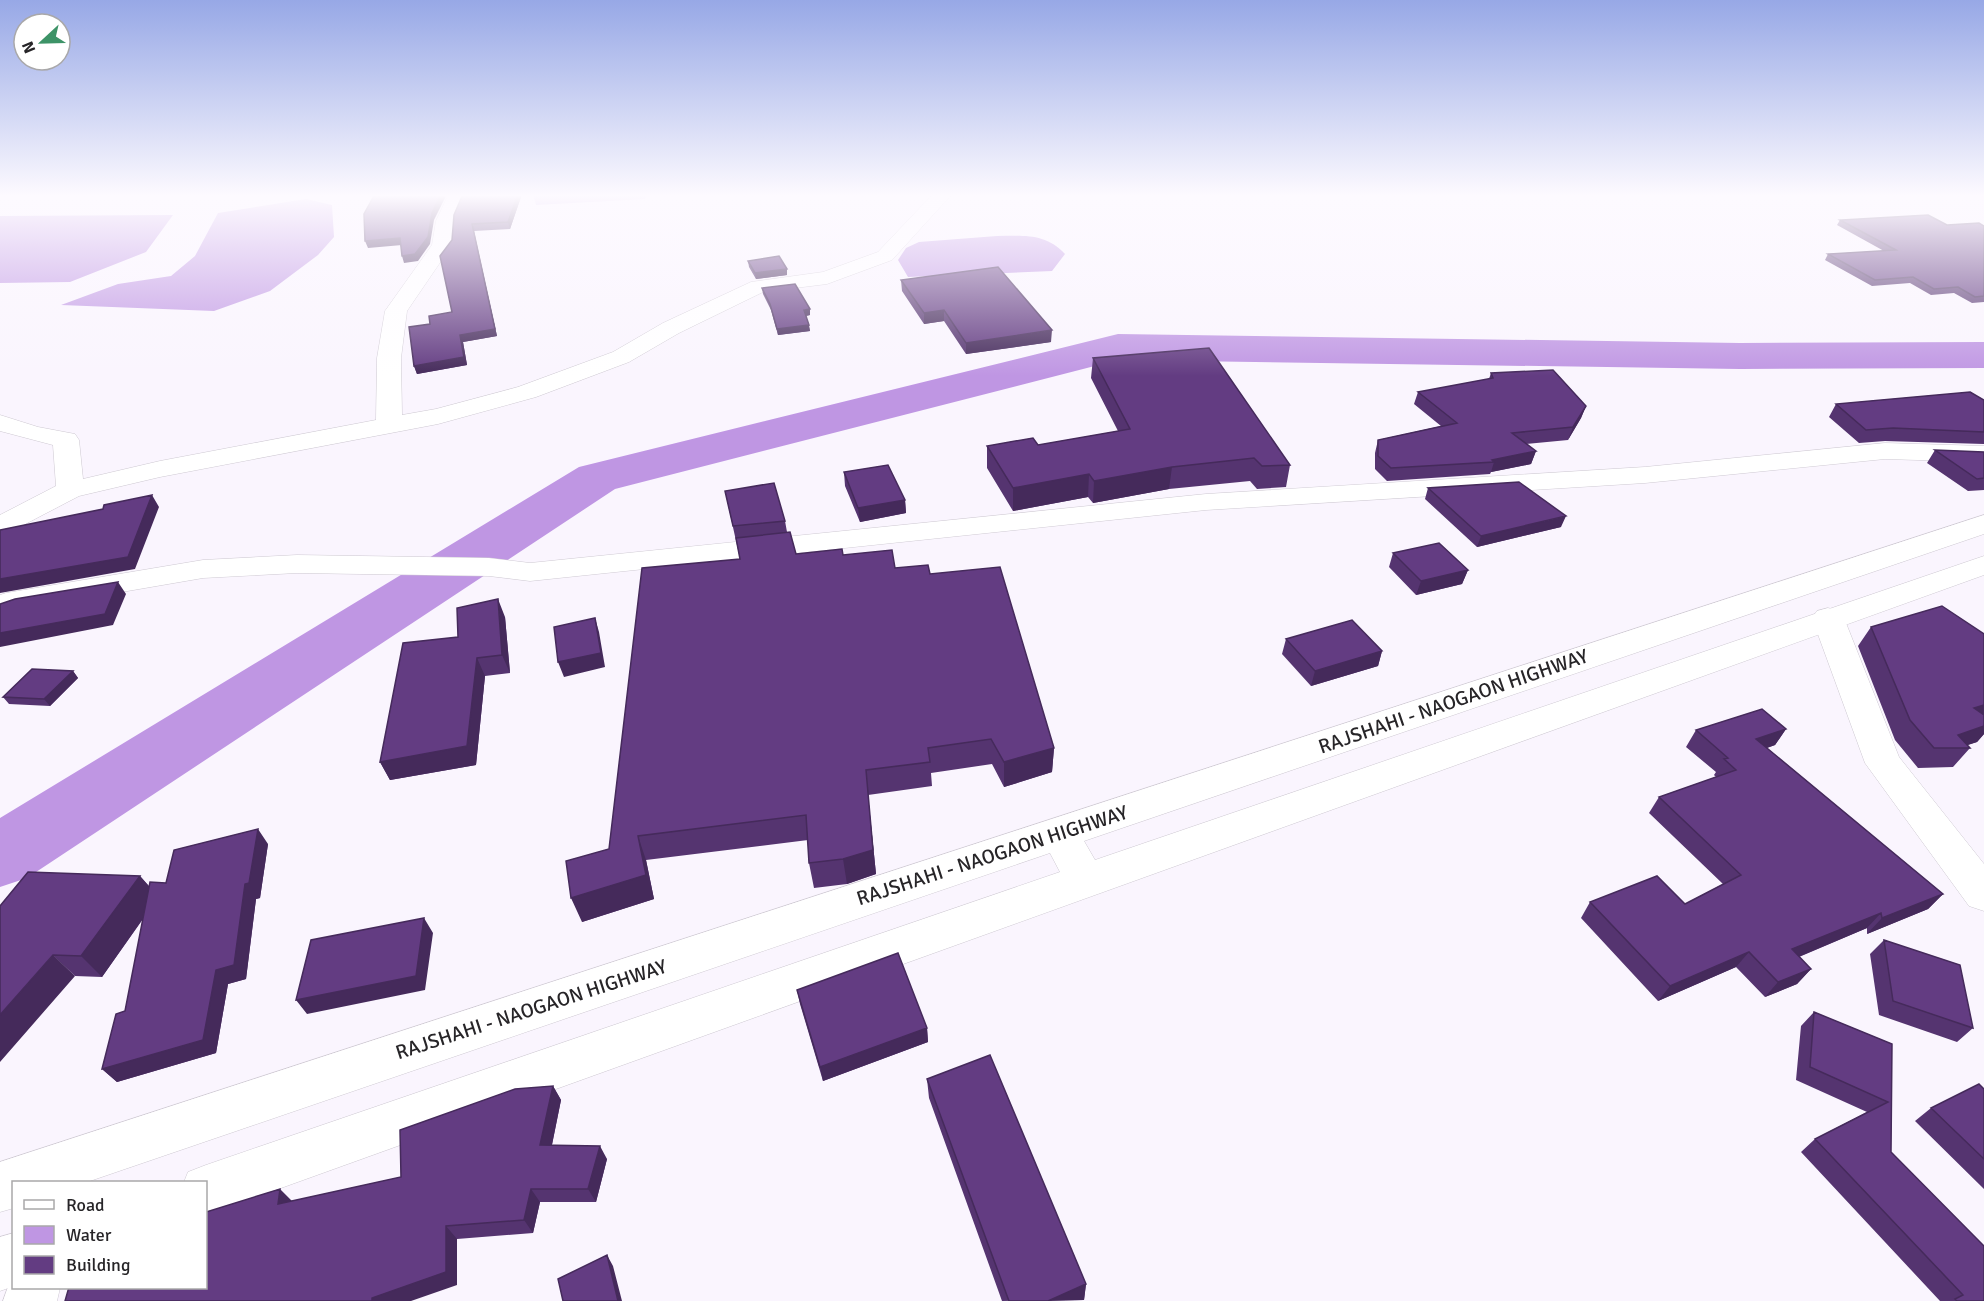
<svg xmlns="http://www.w3.org/2000/svg" width="1984" height="1301" viewBox="0 0 1984 1301" font-family="Signika,sans-serif">
<rect width="100%" height="100%" fill="#faf5fe"/>
<!-- water -->
<path fill="#bf96e3" d="M 533,194 L 648,194 L 645,199 L 536,205 Z
M 306,199 L 332,205 L 334,237 L 318,255 L 270,291 L 214,311 L 61,305 L 118,284 L 171,276 L 195,256 L 218,213 Z
M 173,215 L 146,252 L 70,282 L 0,283 L 0,216 Z
M 997,236 C 1025,236 1045,233 1065,254 L 1052,271 L 908,277 L 898,260 L 906,248 L 919,242 Z"/>
<g fill="none" stroke-linecap="round" stroke-linejoin="round">
<!-- river -->
<path fill="#bf96e3" fill-rule="evenodd" d="M 1118,334 L 1740,343 L 1984,342 L 1984,368 L 1740,369 L 1118,360 L 615,489 L 27,878 L 0,887 L 0,818 L 579,467 Z"/>
<!-- street casing -->
<g stroke="#cec9d2" stroke-width="1">
<path id="street" d="M 449,194 L 467,194 L 454,221 L 452,245 L 407,311 L 401,358 L 402,415 L 436,409 L 518,387 L 613,352 L 663,323 L 751,282 L 823,272 L 878,252 L 933,194 L 952,194 L 892,260 L 827,284 L 763,292 L 679,333 L 629,362 L 536,397 L 438,424 L 160,477 L 79,496 L 10,532 L 0,535 L 0,515 L 56,486 L 53,445 L 0,431 L 0,415 L 38,427 L 75,434 L 79,440 L 83,479 L 160,461 L 376,420 L 377,358 L 385,311 L 432,245 L 436,221 Z
M 1885,443 L 1984,446 L 1984,462 L 1885,459 L 1645,483 L 1206,510 L 530,581 L 489,576 L 297,573 L 203,578 L 23,609 L 0,616 L 0,595 L 6,593 L 203,560 L 297,555 L 489,558 L 530,563 L 1206,494 L 1645,467 Z
M 1828,608 L 1839,611 L 1844,618 L 1899,757 L 1984,864 L 1984,911 L 1969,906 L 1865,763 L 1812,618 L 1817,611 Z
M 14,1270 L 14,1288 L 60,1288 L 57,1301 L 3,1301 Z"/>
</g>
<!-- primary casing -->
<g stroke="#cec9d2" stroke-width="1">
<path id="primary" d="M 1984,515 L 1984,534 L 1084,841 L 1095,860 L 1984,556 L 1984,575 L 206,1215 L 206,1182 L 184,1182 L 188,1172 L 206,1165 L 1060,872 L 1050,853 L 87,1182 L 14,1182 L 14,1208 L 0,1212 L 0,1162 Z
M 14,1233 L 14,1286 L 0,1291 L 0,1237 Z"/>
</g>
<!-- street -->
<use href="#street" fill="#fff" fill-rule="evenodd"/>
<!-- primary -->
<use href="#primary" fill="#fff" fill-rule="evenodd"/>
</g>
<!-- wall -->
<path fill="#553470" d="M 463,194 L 522,194 L 510,229 L 474,231 L 497,336 L 463,342 L 467,365 L 417,374 L 414,366 L 430,324 L 452,312 L 452,240 Z
M 1840,220 L 1947,225 L 1984,226 L 1984,302 L 1972,303 L 1954,293 L 1931,295 L 1910,283 L 1872,286 L 1825,260 L 1828,254 L 1884,251 L 1837,225 Z
M 748,261 L 787,269 L 787,275 L 756,279 L 749,267 Z
M 901,280 L 1051,342 L 966,354 L 944,321 L 924,324 L 902,291 Z
M 762,288 L 810,315 L 806,316 L 810,331 L 778,335 L 771,310 L 763,294 Z
M 1093,358 L 1290,465 L 1286,487 L 1257,489 L 1250,481 L 1169,489 L 1093,503 L 1088,497 L 1013,511 L 987,468 L 987,446 L 1038,445 L 1118,431 L 1091,378 Z
M 1491,373 L 1586,406 L 1581,418 L 1568,440 L 1526,444 L 1536,451 L 1531,464 L 1491,472 L 1490,474 L 1387,481 L 1375,469 L 1375,453 L 1378,440 L 1441,426 L 1414,404 L 1418,392 L 1489,379 Z
M 1984,400 L 1984,444 L 1885,441 L 1859,443 L 1829,417 L 1836,404 Z
M 1935,450 L 1984,452 L 1984,490 L 1968,491 L 1927,463 Z
M 844,472 L 905,500 L 906,513 L 860,522 L 845,486 Z
M 1428,488 L 1561,527 L 1477,547 L 1425,499 Z
M 725,491 L 785,521 L 787,532 L 796,554 L 843,555 L 895,568 L 930,574 L 1054,748 L 1052,772 L 1004,787 L 992,764 L 931,773 L 932,786 L 868,795 L 876,874 L 847,884 L 814,888 L 809,863 L 808,840 L 646,860 L 654,899 L 582,922 L 609,849 L 740,559 Z
M 1393,553 L 1468,570 L 1462,584 L 1416,595 L 1389,567 Z
M 505,617 L 510,673 L 485,676 L 476,765 L 390,780 L 380,762 L 458,637 Z
M 1871,627 L 1984,634 L 1984,734 L 1977,742 L 1967,745 L 1970,748 L 1953,767 L 1918,768 L 1895,740 L 1858,646 Z
M 1286,639 L 1382,651 L 1378,666 L 1311,686 L 1282,654 Z
M 73,671 L 78,678 L 50,706 L 9,704 L 3,697 Z
M 1786,729 L 1775,745 L 1767,748 L 1943,894 L 1928,909 L 1867,934 L 1867,928 L 1799,957 L 1811,969 L 1797,984 L 1765,997 L 1736,967 L 1658,1001 L 1581,918 L 1590,902 L 1685,904 L 1723,884 L 1649,813 L 1659,797 L 1716,777 L 1714,775 L 1716,772 L 1686,747 L 1696,730 Z
M 268,844 L 260,898 L 256,899 L 246,979 L 228,984 L 216,1053 L 117,1082 L 102,1069 L 125,1011 L 143,919 L 102,977 L 75,976 L 0,906 L 140,876 L 149,886 L 166,883 Z
M 1884,940 L 1973,1028 L 1957,1042 L 1879,1015 L 1870,954 Z
M 797,990 L 927,1028 L 928,1042 L 823,1081 L 800,1004 Z
M 1814,1012 L 1892,1044 L 1891,1152 L 1984,1301 L 1940,1301 L 1801,1152 L 1815,1139 L 1867,1112 L 1796,1080 L 1801,1026 Z
M 927,1079 L 1086,1284 L 1084,1300 L 1002,1301 L 929,1098 Z
M 553,1086 L 561,1100 L 552,1145 L 607,1159 L 596,1202 L 540,1202 L 533,1233 L 457,1239 L 457,1285 L 292,1201 L 401,1177 Z
M 1984,1089 L 1984,1189 L 1915,1121 L 1931,1108 Z"/>
<!-- shaded-wall -->
<path fill="#452a5b" d="M 441,194 L 447,194 L 434,220 L 430,244 L 418,261 L 404,263 L 402,256 L 432,213 Z
M 518,194 L 522,194 L 510,229 L 508,222 Z
M 472,224 L 497,336 L 463,342 L 467,365 L 417,374 L 414,366 L 460,335 Z
M 400,238 L 402,245 L 368,248 L 365,241 Z
M 787,269 L 787,275 L 756,279 L 755,273 Z
M 810,309 L 810,315 L 805,316 L 804,310 Z
M 944,310 L 944,321 L 924,324 L 924,313 Z
M 809,325 L 810,331 L 778,335 L 777,329 Z
M 1052,330 L 1051,342 L 966,354 L 966,343 Z
M 1586,406 L 1581,418 L 1568,440 L 1573,427 Z
M 1536,451 L 1531,464 L 1491,472 L 1494,462 L 1492,460 Z
M 1172,467 L 1169,489 L 1093,503 L 1094,481 Z
M 1089,474 L 1088,497 L 1013,511 L 1013,488 Z
M 152,495 L 159,507 L 135,569 L 0,593 L 0,579 Z
M 905,500 L 906,513 L 860,522 L 858,508 Z
M 1566,516 L 1561,527 L 1477,547 L 1481,536 Z
M 1468,570 L 1462,584 L 1416,595 L 1421,581 Z
M 118,582 L 126,594 L 113,625 L 0,647 L 0,633 Z
M 498,599 L 505,617 L 510,673 L 502,655 Z
M 595,618 L 599,632 L 605,667 L 564,677 L 558,662 Z
M 1382,651 L 1378,666 L 1311,686 L 1315,671 Z
M 477,658 L 485,676 L 476,765 L 390,780 L 380,762 Z
M 73,671 L 78,678 L 50,706 L 44,699 Z
M 1984,705 L 1984,718 L 1974,708 Z
M 1984,726 L 1984,734 L 1977,742 L 1959,748 L 1958,735 Z
M 1786,729 L 1775,745 L 1746,755 L 1756,739 Z
M 1054,748 L 1052,772 L 1004,787 L 1004,762 Z
M 868,795 L 876,874 L 847,884 L 843,859 Z
M 258,829 L 268,844 L 260,898 L 256,899 L 246,979 L 228,984 L 216,1053 L 117,1082 L 102,1069 L 216,970 L 245,884 Z
M 638,836 L 646,860 L 654,899 L 582,922 L 571,898 Z
M 140,876 L 158,897 L 102,977 L 81,956 Z
M 1943,894 L 1928,909 L 1867,934 L 1882,918 Z
M 1881,913 L 1867,928 L 1779,965 L 1792,949 Z
M 424,918 L 433,933 L 425,990 L 307,1014 L 296,1000 Z
M 1749,952 L 1736,967 L 1658,1001 L 1670,986 Z
M 53,955 L 75,976 L 0,1062 L 0,1015 Z
M 1811,969 L 1797,984 L 1765,997 L 1778,982 Z
M 927,1028 L 928,1042 L 823,1081 L 820,1067 Z
M 553,1086 L 561,1100 L 549,1159 L 540,1145 Z
M 600,1146 L 607,1159 L 596,1202 L 588,1189 Z
M 280,1189 L 293,1202 L 278,1204 Z
M 531,1189 L 540,1202 L 533,1233 L 524,1220 Z
M 446,1226 L 457,1239 L 457,1285 L 411,1301 L 372,1301 L 372,1298 Z
M 607,1255 L 613,1266 L 622,1301 L 618,1301 Z
M 1086,1284 L 1084,1300 L 1048,1301 Z"/>
<!-- building -->
<path fill="#633c82" stroke="#452a5b" stroke-width="1.5" d="M 375,194 L 441,194 L 432,213 L 428,237 L 415,254 L 402,256 L 400,238 L 365,241 L 364,214 Z
M 463,194 L 518,194 L 508,222 L 472,224 L 495,329 L 460,335 L 464,357 L 414,366 L 409,327 L 430,324 L 429,316 L 452,312 L 440,256 L 452,240 L 454,215 Z
M 1928,215 L 1947,225 L 1979,223 L 1984,226 L 1984,296 L 1975,297 L 1958,287 L 1934,289 L 1913,277 L 1875,280 L 1828,254 L 1896,250 L 1840,220 Z
M 779,256 L 787,269 L 755,273 L 748,261 Z
M 998,267 L 1052,330 L 966,343 L 944,310 L 924,313 L 901,280 Z
M 795,284 L 810,309 L 804,310 L 809,325 L 777,329 L 770,304 L 762,288 Z
M 1209,348 L 1290,465 L 1262,466 L 1254,458 L 1172,467 L 1094,481 L 1089,474 L 1013,488 L 987,446 L 1033,438 L 1038,445 L 1130,429 L 1093,358 Z
M 1553,370 L 1586,406 L 1573,427 L 1512,433 L 1536,451 L 1492,460 L 1494,462 L 1391,468 L 1378,456 L 1378,440 L 1457,423 L 1418,392 L 1493,378 L 1491,373 Z
M 1970,392 L 1984,400 L 1984,432 L 1893,428 L 1866,430 L 1836,404 Z
M 1935,450 L 1984,452 L 1984,478 L 1977,479 Z
M 888,465 L 905,500 L 858,508 L 844,472 Z
M 1519,482 L 1566,516 L 1481,536 L 1428,488 Z
M 774,483 L 785,521 L 733,526 L 725,491 Z
M 152,495 L 128,557 L 0,579 L 0,530 L 103,509 L 104,505 Z
M 790,532 L 796,554 L 842,549 L 843,555 L 892,550 L 895,568 L 928,565 L 930,574 L 1000,567 L 1054,748 L 1004,762 L 991,739 L 928,748 L 930,762 L 866,770 L 873,850 L 843,859 L 809,863 L 806,815 L 638,836 L 646,875 L 571,898 L 566,861 L 609,849 L 642,568 L 740,559 L 736,538 Z
M 1439,543 L 1468,570 L 1421,581 L 1393,553 Z
M 118,582 L 105,614 L 0,633 L 0,604 L 15,599 Z
M 498,599 L 502,655 L 477,658 L 467,746 L 380,762 L 403,643 L 458,637 L 457,608 Z
M 1942,606 L 1984,634 L 1984,705 L 1974,708 L 1984,715 L 1984,726 L 1958,735 L 1970,748 L 1934,748 L 1910,720 L 1871,627 Z
M 595,618 L 601,653 L 558,662 L 554,627 Z
M 1352,620 L 1382,651 L 1315,671 L 1286,639 Z
M 32,669 L 73,671 L 44,699 L 3,697 Z
M 1762,709 L 1786,729 L 1756,739 L 1943,894 L 1882,918 L 1881,913 L 1792,949 L 1811,969 L 1778,982 L 1749,952 L 1670,986 L 1590,902 L 1657,876 L 1685,904 L 1741,875 L 1659,797 L 1736,770 L 1724,759 L 1728,758 L 1696,730 Z
M 258,829 L 249,883 L 245,884 L 234,965 L 216,970 L 203,1040 L 102,1069 L 116,1014 L 125,1011 L 150,882 L 166,883 L 174,850 Z
M 28,872 L 140,876 L 81,956 L 53,955 L 0,1015 L 0,906 Z
M 424,918 L 416,976 L 296,1000 L 311,940 Z
M 1884,940 L 1960,965 L 1973,1028 L 1893,1001 Z
M 898,953 L 927,1028 L 820,1067 L 797,990 Z
M 1814,1012 L 1892,1044 L 1891,1152 L 1984,1246 L 1984,1301 L 1957,1301 L 1955,1299 L 1963,1295 L 1815,1139 L 1888,1102 L 1810,1067 Z
M 990,1055 L 1086,1284 L 1048,1301 L 1009,1301 L 927,1079 Z
M 1979,1084 L 1984,1089 L 1984,1159 L 1931,1108 Z
M 553,1086 L 540,1145 L 600,1146 L 588,1189 L 531,1189 L 524,1220 L 446,1226 L 446,1272 L 372,1298 L 372,1301 L 65,1301 L 69,1287 L 206,1287 L 206,1212 L 280,1189 L 278,1204 L 401,1177 L 400,1130 L 515,1089 Z
M 607,1255 L 618,1301 L 563,1301 L 558,1279 Z"/>
<!-- sky -->
<linearGradient id="sky" x2="0" y2="1"><stop stop-color="#97a8e6"/><stop offset="0.52" stop-color="#fdfaff"/><stop offset="1" stop-color="#fdfaff" stop-opacity="0"/></linearGradient>
<rect width="1984" height="376" fill="url(#sky)"/>
<g text-anchor="middle" stroke-width="6" stroke-linejoin="round" paint-order="stroke">
<!-- near-street labels -->
<g font-size="20" fill="#272528" stroke="#fff">
<text transform="translate(1453 701) rotate(-19)" y="7">RAJSHAHI - NAOGAON HIGHWAY</text>
<text transform="translate(992 855) rotate(-18)" y="7">RAJSHAHI - NAOGAON HIGHWAY</text>
<text transform="translate(531 1009) rotate(-18)" y="7">RAJSHAHI - NAOGAON HIGHWAY</text>
</g>
</g>
<!-- legend -->
<rect x="12" y="1181" width="195" height="108" fill="#ffffff" stroke="#a9a8a9" stroke-width="1.5"/>
<rect x="24" y="1200" width="30" height="9" fill="#ffffff" stroke="#a9a8a9" stroke-width="1.5"/>
<text x="66" y="1211" font-size="18" fill="#272528">Road</text>
<rect x="24" y="1226" width="30" height="18" fill="#bf96e3" stroke="#a9a8a9" stroke-width="1.5"/>
<text x="66" y="1241" font-size="18" fill="#272528">Water</text>
<rect x="24" y="1256" width="30" height="18" fill="#633c82" stroke="#a9a8a9" stroke-width="1.5"/>
<text x="66" y="1271" font-size="18" fill="#272528">Building</text>
<!-- north arrow -->
<g transform="translate(42 42) rotate(248)"><circle r="28" fill="#ffffff" stroke="#a9a8a9" stroke-width="1.5"/>
<path d="M0-4.5L10 22L0 15L-10 22Z" fill="#3d9367"/>
<text y="-9" font-size="16" font-weight="bold" text-anchor="middle" fill="#272528">N</text>
</g>
</svg>
